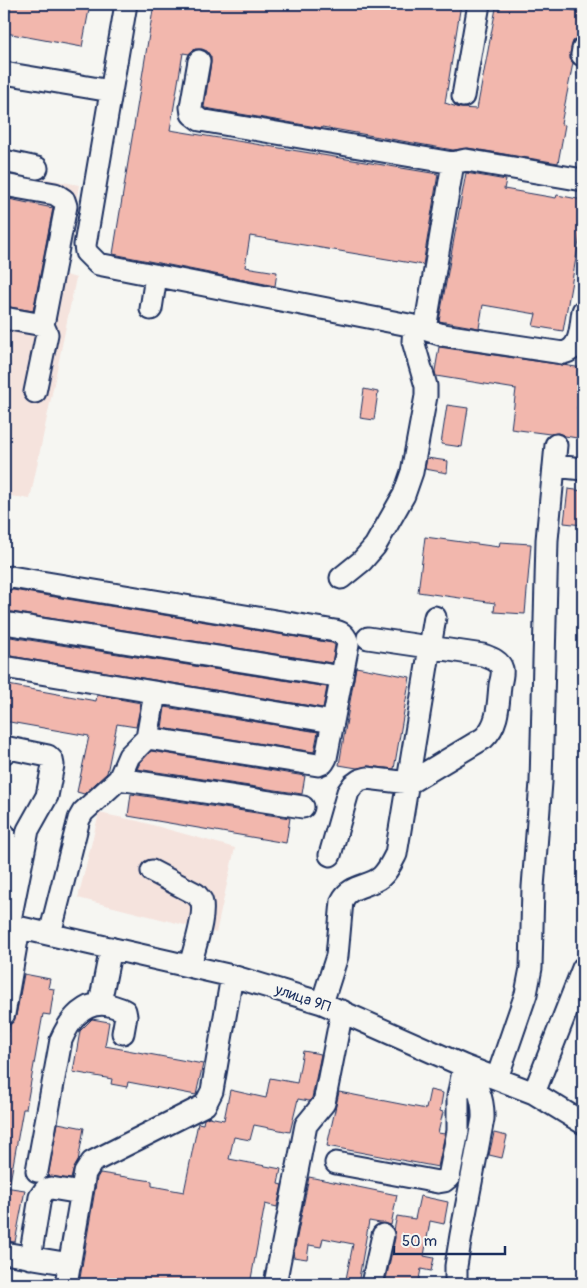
<svg xmlns="http://www.w3.org/2000/svg" width="587" height="1288" viewBox="0 0 587 1288" font-family="Pangolin,sans-serif">
<rect width="100%" height="100%" fill="#f6f6f2"/>
<filter id="ink" filterUnits="userSpaceOnUse"><feTurbulence type="fractalNoise" baseFrequency=".02" numOctaves="2"/><feDisplacementMap in="SourceGraphic" scale="10" xChannelSelector="R" yChannelSelector="G"/><feConvolveMatrix kernelMatrix="1 2 1 2 8 2 1 2 1" color-interpolation-filters="sRGB"/></filter>
<g filter="url(#ink)">
<!-- built -->
<path fill="#f5e3dd" d="M 4,171 L 79,185 L 63,274 L 76,278 L 30,499 L 4,495 Z
M 99,813 L 138,821 L 235,848 L 216,933 L 78,898 Z"/>
<!-- building -->
<path fill="#f2b7ad" stroke="#1b2f5e" d="M 11,4 L 90,4 L 82,47 L 6,33 Z
M 154,4 L 461,4 L 445,103 L 460,108 L 477,109 L 496,8 L 500,9 L 501,4 L 540,4 L 583,12 L 578,38 L 573,41 L 570,53 L 570,59 L 573,63 L 561,124 L 565,125 L 558,163 L 468,148 L 453,150 L 322,127 L 322,128 L 205,108 L 204,107 L 211,63 L 211,57 L 207,51 L 202,49 L 195,49 L 189,54 L 183,53 L 170,130 L 438,174 L 423,265 L 250,236 L 245,267 L 277,272 L 275,286 L 113,254 Z
M 466,173 L 506,180 L 504,189 L 556,198 L 557,195 L 583,200 L 583,219 L 563,331 L 533,326 L 536,314 L 483,305 L 479,328 L 439,321 Z
M 4,198 L 53,208 L 33,311 L 4,306 Z
M 439,347 L 583,368 L 577,409 L 583,410 L 583,439 L 565,436 L 558,433 L 550,434 L 511,429 L 516,389 L 436,376 L 435,371 Z
M 364,389 L 378,392 L 374,420 L 360,418 Z
M 447,405 L 468,408 L 462,447 L 441,444 Z
M 427,458 L 448,461 L 447,473 L 425,469 Z
M 568,489 L 583,491 L 583,525 L 564,523 Z
M 425,537 L 499,547 L 500,542 L 531,544 L 525,614 L 494,612 L 495,603 L 418,592 Z
M 13,590 L 332,643 L 335,645 L 332,663 L 5,611 L 8,592 Z
M 4,636 L 327,687 L 323,708 L 4,655 Z
M 356,667 L 410,677 L 394,769 L 368,766 L 357,768 L 339,765 Z
M 8,685 L 96,701 L 97,695 L 141,703 L 136,727 L 117,724 L 107,773 L 84,794 L 77,792 L 89,736 L 4,721 L 4,707 Z
M 165,707 L 318,732 L 314,752 L 162,728 Z
M 151,751 L 305,776 L 302,794 L 137,769 L 140,763 Z
M 131,794 L 290,818 L 286,843 L 128,816 Z
M 24,974 L 50,979 L 48,988 L 54,989 L 50,1015 L 43,1014 L 26,1109 L 23,1109 L 10,1182 L 4,1181 L 4,1061 L 10,1024 L 16,1016 Z
M 92,1019 L 109,1022 L 105,1046 L 203,1064 L 196,1095 L 128,1082 L 127,1087 L 111,1084 L 112,1079 L 73,1072 L 80,1031 Z
M 303,1051 L 321,1054 L 312,1098 L 309,1101 L 298,1099 L 290,1132 L 254,1125 L 250,1140 L 234,1137 L 229,1159 L 281,1169 L 278,1184 L 282,1185 L 277,1207 L 265,1204 L 250,1284 L 79,1284 L 97,1178 L 100,1173 L 152,1181 L 152,1186 L 184,1192 L 198,1123 L 203,1124 L 204,1119 L 209,1117 L 224,1120 L 230,1090 L 266,1098 L 270,1078 L 297,1083 Z
M 430,1090 L 443,1093 L 440,1111 L 443,1112 L 438,1133 L 445,1134 L 438,1167 L 327,1146 L 339,1092 L 426,1109 Z
M 58,1123 L 84,1128 L 78,1161 L 73,1171 L 71,1179 L 48,1176 Z
M 494,1133 L 507,1136 L 502,1158 L 489,1155 Z
M 309,1177 L 397,1195 L 391,1225 L 369,1221 L 358,1284 L 345,1284 L 353,1244 L 323,1238 L 321,1247 L 309,1245 L 307,1259 L 293,1257 Z
M 4,1187 L 25,1190 L 15,1242 L 4,1241 Z
M 420,1196 L 448,1202 L 444,1224 L 430,1221 L 424,1256 L 434,1258 L 431,1271 L 421,1269 L 418,1284 L 385,1284 L 395,1238 L 394,1230 L 397,1216 L 415,1219 Z"/>
<g fill="none" stroke-linecap="round" stroke-linejoin="round">
<!-- minor casing -->
<g stroke="#1b2f5e" stroke-width="25">
<path id="minor" d="M 126,4 L 85,245 L 86,252 L 98,264 L 414,326 L 443,335 L 563,353 C 582,349 580,327 583,311
M 582,55 L 583,49
M 199,61 L 191,107 L 192,114 L 200,120 L 453,163 L 425,329
M 4,73 L 111,91
M 463,96 L 479,4
M 4,161 L 37,168
M 453,163 L 466,160 L 583,180
M 4,185 L 55,194 L 64,200 L 66,206 L 43,325 L 47,334 L 35,392
M 151,309 L 156,276
M 4,318 L 43,325
M 554,466 L 583,469
M 341,578 L 362,561 L 375,546 L 404,495 L 412,472 L 426,396 L 426,386 L 413,341 L 414,326
M 4,580 L 11,577 L 335,631 C 343,633 346,636 348,644 L 326,758 L 323,763 L 318,765 L 147,738
M 4,623 L 342,677
M 4,667 L 333,722
M 4,753 L 9,748 L 48,756 L 52,760 L 53,765 L 47,796 L 28,830 L 9,925
M 119,779 L 129,756 L 147,738 L 155,693
M 4,834 L 17,880
M 330,855 L 348,792 L 353,785 L 360,780 L 367,778 L 409,783 L 484,738 C 499,724 498,704 500,685 C 501,681 503,674 502,669 C 500,661 491,658 483,655 L 368,638
M 152,871 L 196,894 C 196,894 200,899 201,900 C 207,913 193,952 190,966
M 4,924 L 232,976 L 322,1003 L 464,1066 L 534,1093 L 583,1123
M 50,934 L 79,819 L 83,812 L 119,779 L 303,807
M 100,1003 L 111,948
M 322,1003 L 337,956 L 342,901 C 349,885 369,887 381,877 C 388,871 392,862 396,854 L 435,617
M 4,1014 L 19,928
M 497,1078 L 526,994 L 531,968 L 533,887 L 541,782 L 547,540 L 556,445
M 534,1093 L 583,968
M 336,1163 L 438,1182 L 444,1181 L 449,1177 L 458,1131 L 458,1097 L 464,1066
M 37,1171 L 61,1040 C 70,1019 85,1000 109,1005 C 115,1007 120,1008 125,1011 L 126,1016 L 123,1033
M 4,1253 L 70,1264
M 30,1258 L 40,1197 L 45,1190 L 51,1188 L 81,1193
M 66,1284 L 85,1173 L 92,1162 L 205,1105 L 212,1091 L 232,976
M 275,1284 L 306,1125 L 324,1103 L 342,1011
M 372,1284 L 383,1235
M 456,1284 L 456,1266 L 461,1235 L 483,1119 C 484,1097 476,1083 464,1066"/>
</g>
<!-- minor -->
<use href="#minor" stroke="#f6f6f2" stroke-width="21"/>
</g>
</g>
<g text-anchor="middle" stroke-width="4.5" stroke-linejoin="round" paint-order="stroke">
<!-- street labels -->
<g font-size="15" fill="#1b2f5e" stroke="#f6f6f2">
<text transform="translate(303 998) rotate(19)" y="5">улица 9П</text>
</g>
</g>
<!-- margin -->
<rect width="587" height="1288" fill="none" stroke="#f6f6f2" stroke-width="20"/>
<rect x="10" y="10" width="567" height="1268" fill="none" stroke="#1b2f5e" stroke-width="2" filter="url(#ink)"/>
<!-- scale -->
<path d="M394 1246v8h111v-8" fill="none" stroke="#1b2f5e" stroke-width="2.5"/>
<text x="402" y="1246" font-size="15" fill="#1b2f5e" stroke="#f6f6f2" stroke-width="4" paint-order="stroke">50 m</text>
</svg>
